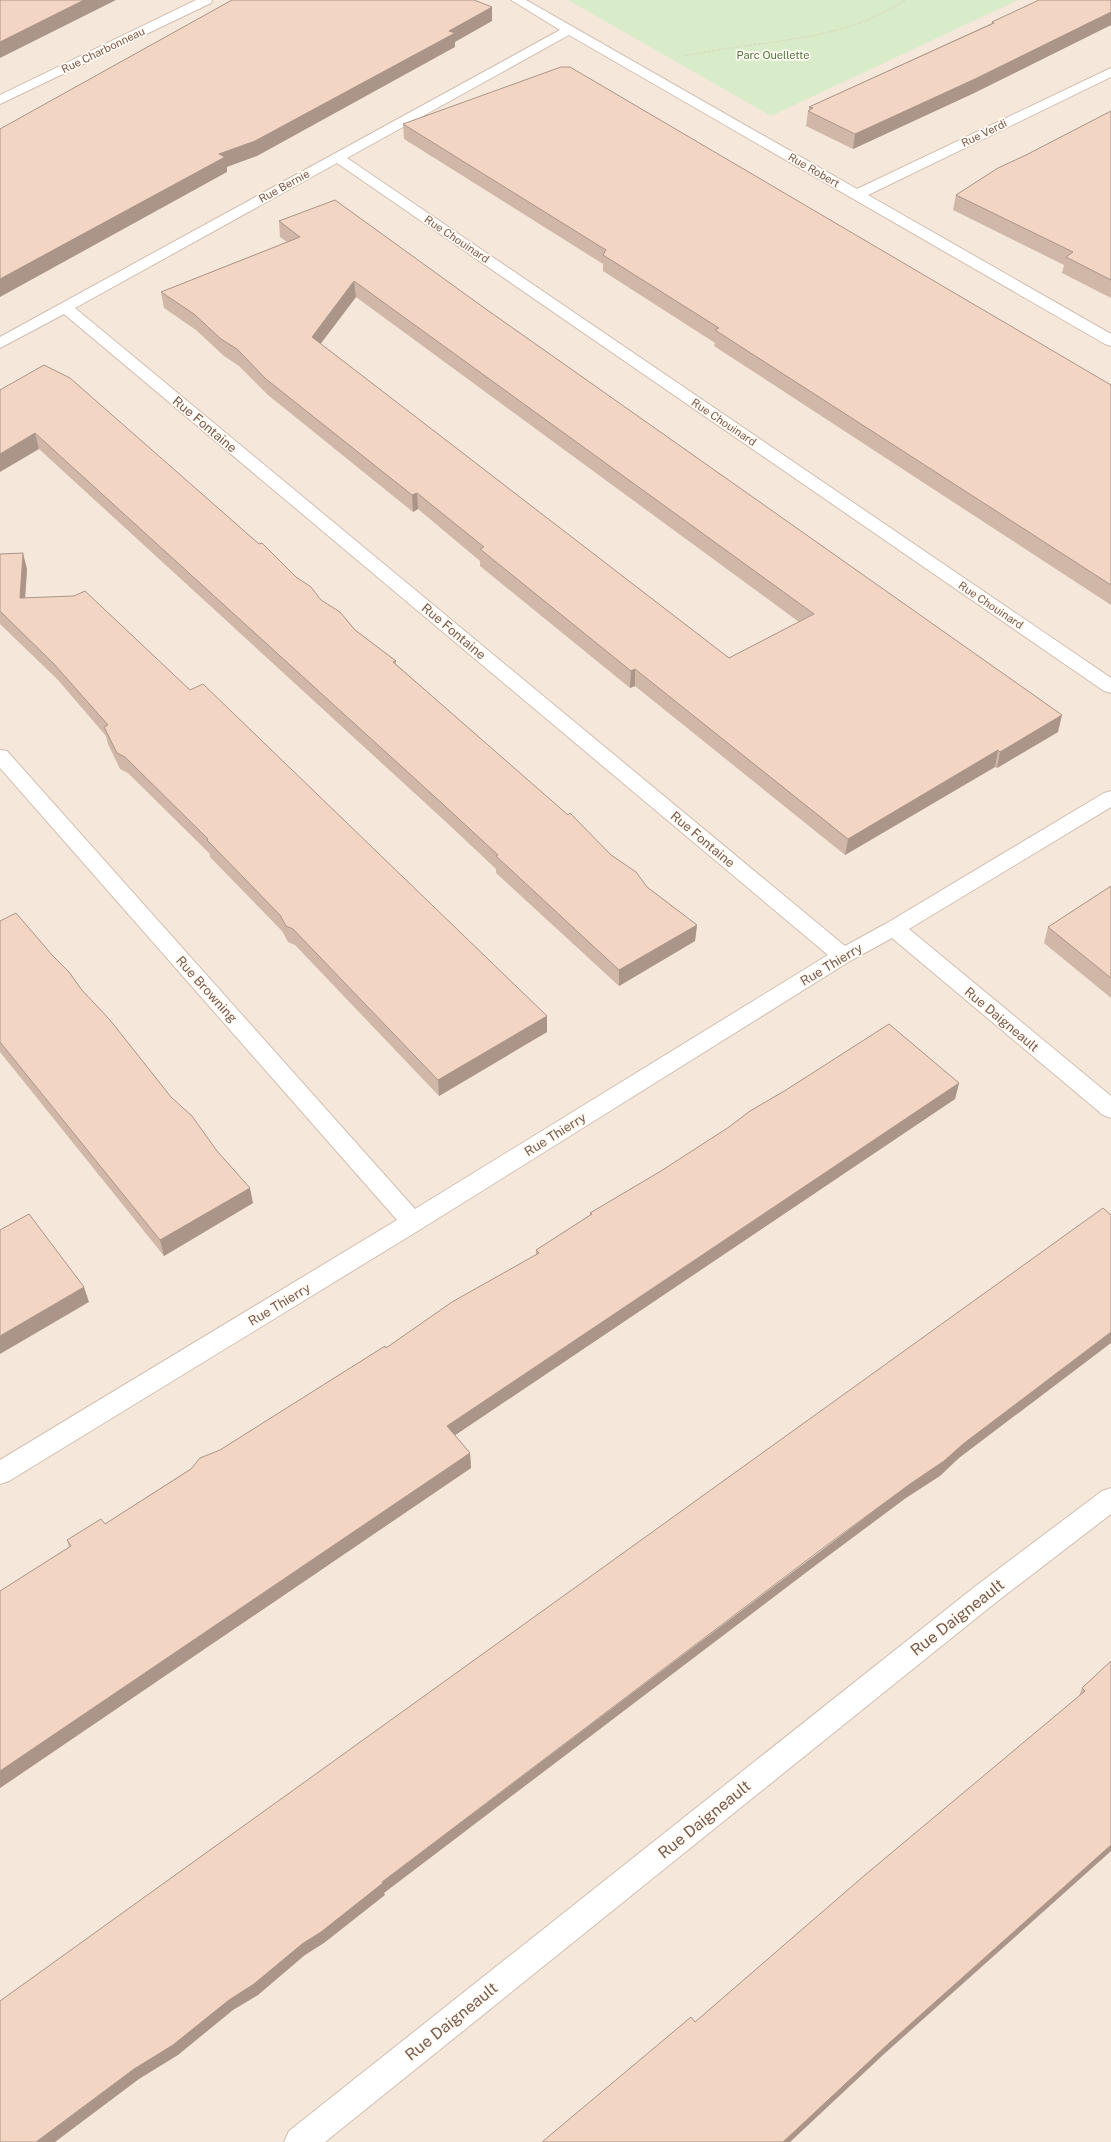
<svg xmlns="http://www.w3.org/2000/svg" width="1111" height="2142" viewBox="0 0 1111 2142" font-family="'Public Sans',sans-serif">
<rect width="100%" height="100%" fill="#fdf6ec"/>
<!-- residential -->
<path fill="#f5e8da" d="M 0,0 L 1111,0 L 1111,2142 L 0,2142 Z"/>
<!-- green -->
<path fill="#d8ecc9" d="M 568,0 L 1018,0 L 771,116 Z"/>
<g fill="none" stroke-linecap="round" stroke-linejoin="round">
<!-- street casing -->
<g stroke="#d1beb0" stroke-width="2">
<path id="street" d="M 196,0 L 212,0 L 211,3 L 0,104 L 0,95 Z
M 511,0 L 526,0 L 857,189 L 1111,68 L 1111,77 L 868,195 L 1111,334 L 1111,346 L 1105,344 L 569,35 L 347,158 L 1111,678 L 1111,693 L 1104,691 L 337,163 L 75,308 L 845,946 L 887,923 L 1104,793 L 1111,791 L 1111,807 L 909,929 L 1111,1096 L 1111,1118 L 1103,1115 L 892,938 L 850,961 L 421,1229 L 9,1481 L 0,1484 L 0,1460 L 397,1220 L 0,768 L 0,750 L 7,751 L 415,1209 L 828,955 L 64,314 L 0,348 L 0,337 L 560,30 Z
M 1111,1488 L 1111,1514 L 995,1603 L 325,2142 L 284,2142 L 289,2131 L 977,1585 L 1102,1491 Z"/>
</g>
<!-- path -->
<path stroke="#d9b8a5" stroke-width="1.5" stroke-dasharray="0.5 2" stroke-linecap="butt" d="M 685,56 C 740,44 799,43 854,25 C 872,19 889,10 906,0"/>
<!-- street -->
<use href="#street" fill="#fff" fill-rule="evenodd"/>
</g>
<!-- wall -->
<path fill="#d1b7a8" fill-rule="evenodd" d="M 1111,0 L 1111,25 L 972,94 L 853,149 L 806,126 L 808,111 L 809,110 L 809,107 L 992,23 L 992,22 Z
M 1111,111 L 1111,298 L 1062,273 L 1064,265 L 953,210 L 956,195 L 1026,155 Z
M 403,124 L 1111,385 L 1111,605 L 714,346 L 715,343 L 603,271 L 603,264 L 404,139 Z
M 279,221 L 1058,732 L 997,768 L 995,767 L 845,855 L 635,686 L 630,688 L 480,566 L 480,561 L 418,509 L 413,512 L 268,395 L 239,366 L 224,356 L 196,330 L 164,308 L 161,292 L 287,242 L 280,237 ZM 356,297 L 799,622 L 729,658 L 320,344 Z
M 0,390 L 296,577 L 321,600 L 355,630 L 396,661 L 396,664 L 647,887 L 697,925 L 695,941 L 619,986 L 496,873 L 496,869 L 446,822 L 39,449 Z
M 0,554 L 27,569 L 25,598 L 547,1032 L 439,1096 L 295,945 L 288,942 L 282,931 L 210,857 L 210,854 L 128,773 L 120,769 L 108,744 L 106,736 L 58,680 L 0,624 Z
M 1111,886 L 1111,998 L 1044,943 L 1048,927 Z
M 0,921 L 81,989 L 253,1203 L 164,1256 L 0,1052 Z
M 959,1083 L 955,1099 L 455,1435 L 470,1453 L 471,1468 L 0,1788 L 0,1591 L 69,1547 L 67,1540 L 105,1524 L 220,1450 L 536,1255 L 536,1250 L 590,1215 L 590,1213 Z
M 1111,1661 L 1111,1851 L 884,2054 L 790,2142 L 542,2142 L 695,2022 L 1079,1696 L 1082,1688 Z"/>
<!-- shaded-wall -->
<path fill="#aa9588" d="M 84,0 L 116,0 L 0,58 L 0,42 Z
M 492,7 L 492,21 L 455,42 L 455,47 L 257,156 L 227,167 L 227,172 L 0,297 L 0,279 L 219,154 Z
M 1111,12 L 1111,25 L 972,94 L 853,149 L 855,134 Z
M 354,281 L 356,297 L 313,354 L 312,337 Z
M 35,433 L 39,449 L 0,472 L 0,454 Z
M 417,493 L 418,509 L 413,512 L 412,495 Z
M 23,553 L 27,569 L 24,614 L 20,598 Z
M 635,669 L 635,686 L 630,688 L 631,671 Z
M 1062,715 L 1058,732 L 997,768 L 1000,752 Z
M 998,750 L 995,767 L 845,855 L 848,839 Z
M 697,925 L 695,941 L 619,986 L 619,970 Z
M 547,1016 L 547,1032 L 439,1096 L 438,1080 Z
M 959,1083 L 955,1099 L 448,1440 L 447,1426 Z
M 250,1188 L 253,1203 L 164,1256 L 160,1240 Z
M 84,1287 L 89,1302 L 0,1354 L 0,1336 Z
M 1111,1332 L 1111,1343 L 959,1458 L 940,1476 L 906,1498 L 820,1562 L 384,1893 L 385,1895 L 324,1943 L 305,1955 L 258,1995 L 233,2010 L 178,2055 L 139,2079 L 55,2142 L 36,2142 L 302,1944 L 382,1882 Z
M 470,1453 L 471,1468 L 0,1788 L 0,1771 Z
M 1111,1845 L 1111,1851 L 884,2054 L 790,2142 L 783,2142 L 888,2044 Z"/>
<!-- building -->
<path fill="#f3d5c3" stroke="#aa9588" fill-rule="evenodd" d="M 0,0 L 84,0 L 0,42 Z
M 232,0 L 474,0 L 492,7 L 449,31 L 455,33 L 255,141 L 219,154 L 225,157 L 0,279 L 0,129 Z
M 1039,0 L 1111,0 L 1111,12 L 975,79 L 855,134 L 808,111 L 813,108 L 809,107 L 994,23 L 992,22 Z
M 561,67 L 570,67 L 1111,385 L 1111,585 L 715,330 L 719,328 L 603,255 L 606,250 L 403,124 Z
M 1111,111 L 1111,280 L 1066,257 L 1073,252 L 956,195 L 998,168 L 1026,155 Z
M 335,200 L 483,307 L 1062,715 L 1000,752 L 998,750 L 848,839 L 635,669 L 631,671 L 480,549 L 484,547 L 417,493 L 412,495 L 266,379 L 237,349 L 221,339 L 194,314 L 161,292 L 300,237 L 279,221 ZM 354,281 L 814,614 L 729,658 L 312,337 Z
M 44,365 L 70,378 L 259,544 L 262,543 L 296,577 L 311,587 L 321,600 L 340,612 L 355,630 L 396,661 L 393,662 L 520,773 L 568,815 L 570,813 L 611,855 L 636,872 L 647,887 L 697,925 L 619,970 L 496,856 L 498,855 L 445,806 L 35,433 L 0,454 L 0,390 Z
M 23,553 L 20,598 L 74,596 L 85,591 L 190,690 L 203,684 L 547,1016 L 438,1080 L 293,929 L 286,926 L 280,915 L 207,840 L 208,839 L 125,757 L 117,753 L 104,727 L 108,725 L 54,664 L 0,611 L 0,554 Z
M 1111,886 L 1111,978 L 1048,927 Z
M 16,913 L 53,956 L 69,972 L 81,989 L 110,1020 L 171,1097 L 192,1116 L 217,1151 L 250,1188 L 160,1240 L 0,1042 L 0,921 Z
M 889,1024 L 959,1083 L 447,1426 L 470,1453 L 0,1771 L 0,1591 L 71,1546 L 67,1540 L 101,1519 L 105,1524 L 191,1469 L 200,1458 L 220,1450 L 385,1346 L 386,1348 L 452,1302 L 539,1253 L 536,1250 L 592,1214 L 590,1213 L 661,1171 L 729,1127 L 750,1111 L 786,1090 Z
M 1103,1208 L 1111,1215 L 1111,1332 L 963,1444 L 944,1461 L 910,1484 L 823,1548 L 382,1882 L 383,1883 L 321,1932 L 302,1944 L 254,1984 L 229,2000 L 173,2045 L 134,2069 L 36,2142 L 0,2142 L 0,2001 Z
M 29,1214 L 84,1287 L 0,1336 L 0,1230 Z
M 1111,1661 L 1111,1845 L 888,2044 L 783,2142 L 542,2142 L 691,2017 L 695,2022 L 865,1875 L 1085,1691 L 1082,1688 Z"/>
<g text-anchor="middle" stroke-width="3.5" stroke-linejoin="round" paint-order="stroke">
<!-- far-street labels -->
<g font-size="11" fill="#7a5c4d" stroke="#fffaf3">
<text transform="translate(103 50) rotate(-26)" y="4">Rue Charbonneau</text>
<text transform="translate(984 133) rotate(-26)" y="4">Rue Verdi</text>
<text transform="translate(814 170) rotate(30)" y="4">Rue Robert</text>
<text transform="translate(284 186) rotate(-29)" y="4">Rue Bernie</text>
<text transform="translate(457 239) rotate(34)" y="4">Rue Chouinard</text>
<text transform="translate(724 422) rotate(34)" y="4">Rue Chouinard</text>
<text transform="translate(991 605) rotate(34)" y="4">Rue Chouinard</text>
</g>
<!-- far-park labels -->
<g font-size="11" fill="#537a41" stroke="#fffaf3">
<text x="773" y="59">Parc Ouellette</text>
</g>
<!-- street labels -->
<g font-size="13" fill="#7a5c4d" stroke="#fffaf3">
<text transform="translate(205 424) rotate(40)" y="5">Rue Fontaine</text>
<text transform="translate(454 631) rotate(40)" y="5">Rue Fontaine</text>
<text transform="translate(703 839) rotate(40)" y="5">Rue Fontaine</text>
<text transform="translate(831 964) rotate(-31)" y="5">Rue Thierry</text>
<text transform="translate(207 989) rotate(48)" y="5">Rue Browning</text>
<text transform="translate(1002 1019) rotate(40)" y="5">Rue Daigneault</text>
<text transform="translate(555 1134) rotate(-32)" y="5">Rue Thierry</text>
<text transform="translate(279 1304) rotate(-31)" y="5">Rue Thierry</text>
</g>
<!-- near-street labels -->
<g font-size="16" fill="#7a5c4d" stroke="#fffaf3">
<text transform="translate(957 1617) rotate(-38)" y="6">Rue Daigneault</text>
<text transform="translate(704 1819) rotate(-39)" y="6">Rue Daigneault</text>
<text transform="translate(451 2021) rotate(-39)" y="6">Rue Daigneault</text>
</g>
</g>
</svg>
